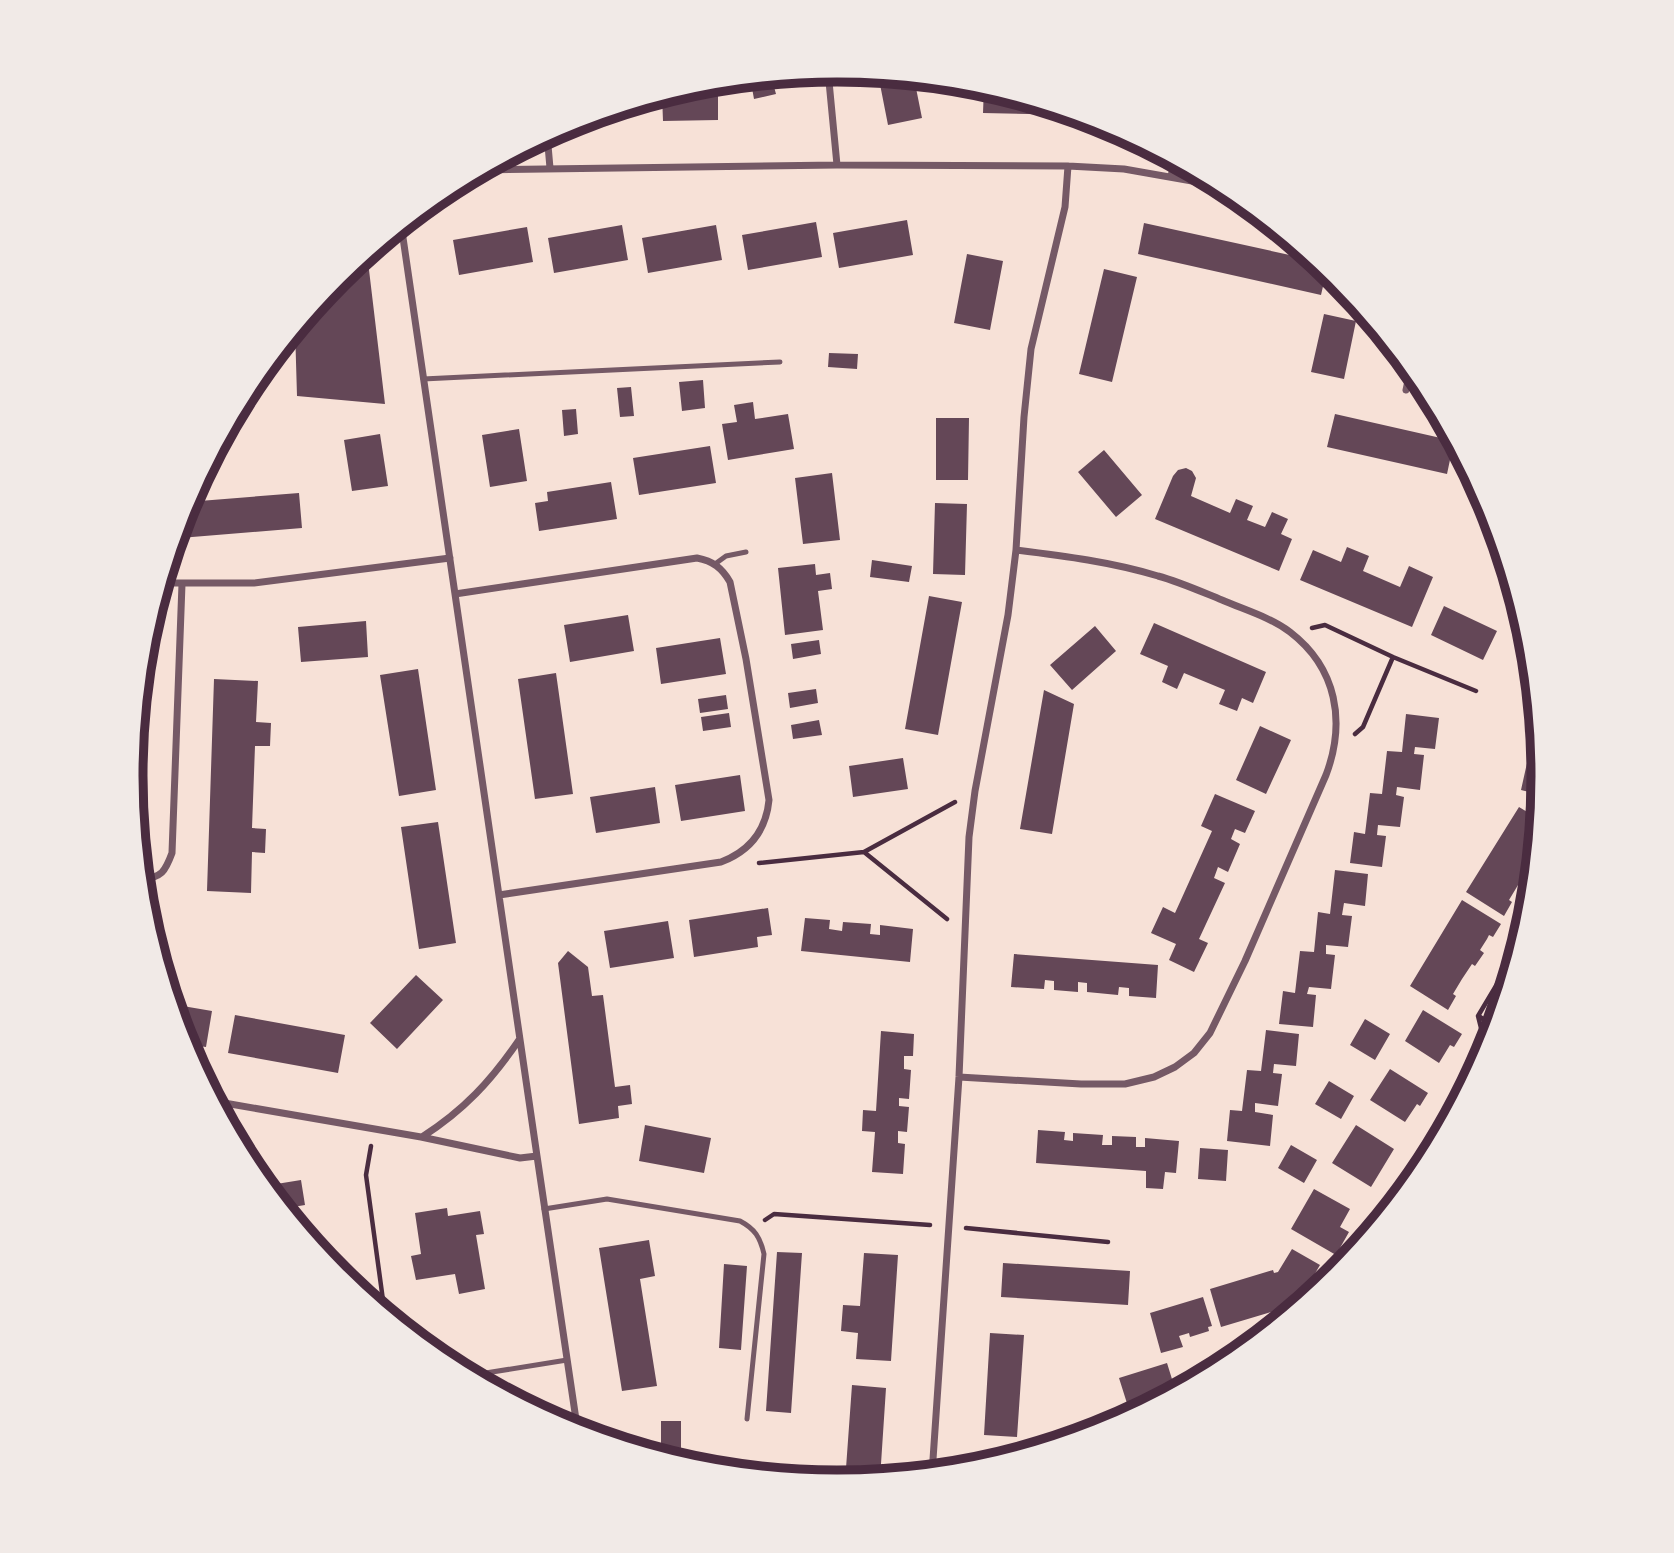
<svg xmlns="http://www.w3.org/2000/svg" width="1674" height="1553" viewBox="0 0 1674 1553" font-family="'Open Sans',sans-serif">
<rect width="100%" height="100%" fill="#f7e1d7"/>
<!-- building -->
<path fill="#644757" d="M 878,74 L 914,78 L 922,118 L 888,125 Z
M 718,83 L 718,120 L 663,121 L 662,95 L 699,84 Z
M 773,83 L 776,94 L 754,99 L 752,88 Z
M 984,86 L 1076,114 L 1076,115 L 983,113 Z
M 907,220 L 913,255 L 839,268 L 833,233 Z
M 816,222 L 822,257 L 748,270 L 742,235 Z
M 1144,223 L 1317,261 L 1327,269 L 1321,295 L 1138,254 Z
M 622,225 L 628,260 L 554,273 L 548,238 Z
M 716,225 L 722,260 L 648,273 L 642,238 Z
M 527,227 L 533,262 L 459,275 L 453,240 Z
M 367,253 L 385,404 L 297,396 L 295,328 L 338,277 Z
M 967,254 L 1003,261 L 990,330 L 954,323 Z
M 1104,269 L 1137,277 L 1112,382 L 1079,374 Z
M 1324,314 L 1356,321 L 1344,379 L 1311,372 Z
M 829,353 L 858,354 L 857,369 L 828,367 Z
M 703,380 L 705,408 L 682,411 L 679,382 Z
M 631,387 L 634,416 L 620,417 L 617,388 Z
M 753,402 L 755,419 L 788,414 L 794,449 L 728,460 L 722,424 L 737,422 L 734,405 Z
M 576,409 L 578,434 L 564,436 L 562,410 Z
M 1335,414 L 1454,441 L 1447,474 L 1327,447 Z
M 936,418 L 969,418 L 968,480 L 936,480 Z
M 519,429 L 527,481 L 490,487 L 482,435 Z
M 380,434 L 388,486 L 352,491 L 344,440 Z
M 710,446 L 716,483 L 639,495 L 633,458 Z
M 1104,450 L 1142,495 L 1116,517 L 1078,472 Z
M 1186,468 L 1192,471 L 1196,478 L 1191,496 L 1230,513 L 1236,499 L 1253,506 L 1247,520 L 1265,527 L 1272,512 L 1288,519 L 1281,534 L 1292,539 L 1279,571 L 1155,519 L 1173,476 L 1178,470 Z
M 832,473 L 840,540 L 803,544 L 795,478 Z
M 611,482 L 617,519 L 539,531 L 535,503 L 548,501 L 547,492 Z
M 299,493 L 302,528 L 180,538 L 179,525 L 187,502 Z
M 935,503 L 967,504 L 965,575 L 933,574 Z
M 1347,547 L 1369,556 L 1363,571 L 1400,587 L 1409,566 L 1433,577 L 1412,627 L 1300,580 L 1313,550 L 1341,562 Z
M 872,560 L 912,566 L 909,582 L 870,577 Z
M 815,564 L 816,575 L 830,573 L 832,589 L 818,591 L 823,630 L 785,635 L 778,568 Z
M 929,596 L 962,602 L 938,735 L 905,729 Z
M 1444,606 L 1497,631 L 1483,660 L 1431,635 Z
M 628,615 L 634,651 L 570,662 L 564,625 Z
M 366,621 L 368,657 L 301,662 L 298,627 Z
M 1154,623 L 1266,672 L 1253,703 L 1242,698 L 1237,711 L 1219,704 L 1225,690 L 1184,673 L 1177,689 L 1162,682 L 1168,666 L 1140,654 Z
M 1095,626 L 1116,651 L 1072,690 L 1050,665 Z
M 720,638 L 726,674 L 661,684 L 656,648 Z
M 819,640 L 821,654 L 793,659 L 791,644 Z
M 418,669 L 436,790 L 399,796 L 380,675 Z
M 556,673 L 573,794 L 535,799 L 518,679 Z
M 214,679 L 258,681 L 256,722 L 271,723 L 270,746 L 255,746 L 252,828 L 266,829 L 265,853 L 252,852 L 251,893 L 207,891 Z
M 816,689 L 818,703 L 790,708 L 788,693 Z
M 1044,690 L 1074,704 L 1052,834 L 1020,829 Z
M 726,695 L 728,709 L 700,713 L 698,699 Z
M 729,713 L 731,727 L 703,731 L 701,717 Z
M 1406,714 L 1439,718 L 1435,749 L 1415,747 L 1414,754 L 1424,755 L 1420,790 L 1397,787 L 1396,795 L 1404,797 L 1400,827 L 1378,825 L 1377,835 L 1386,836 L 1382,867 L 1350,863 L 1354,832 L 1365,834 L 1370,793 L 1382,794 L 1387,751 L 1402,752 Z
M 1537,718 L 1543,777 L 1542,795 L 1521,790 Z
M 819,720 L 822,735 L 793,739 L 791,725 Z
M 1260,726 L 1291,740 L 1266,794 L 1236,780 Z
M 903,758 L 908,789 L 853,797 L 849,766 Z
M 740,775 L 745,811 L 681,821 L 675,785 Z
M 655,787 L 660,823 L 596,833 L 590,797 Z
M 1215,794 L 1255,811 L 1245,833 L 1235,829 L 1231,839 L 1240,844 L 1228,872 L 1218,867 L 1214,878 L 1225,883 L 1199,939 L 1208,943 L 1194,972 L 1169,960 L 1176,944 L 1151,933 L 1163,907 L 1175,913 L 1180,902 L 1212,831 L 1201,826 Z
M 1519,807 L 1539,819 L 1535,866 L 1531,872 L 1527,870 L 1509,900 L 1512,902 L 1504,916 L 1466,892 Z
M 438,822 L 456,943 L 419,949 L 401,827 Z
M 1335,870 L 1368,874 L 1365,906 L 1344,903 L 1342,915 L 1352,916 L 1348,947 L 1326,945 L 1326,954 L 1335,955 L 1331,989 L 1309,987 L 1307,994 L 1316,995 L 1313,1027 L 1279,1024 L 1283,991 L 1295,993 L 1300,951 L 1314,952 L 1318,912 L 1330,914 Z
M 1462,900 L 1501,924 L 1493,937 L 1489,935 L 1487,939 L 1480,950 L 1484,953 L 1475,966 L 1472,964 L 1462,979 L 1453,994 L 1456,996 L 1448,1010 L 1410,986 Z
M 768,908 L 772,935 L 757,937 L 758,947 L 694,957 L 689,920 Z
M 805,918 L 830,920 L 829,929 L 842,931 L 843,922 L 871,924 L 870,934 L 880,935 L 880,925 L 913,929 L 910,962 L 801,951 Z
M 668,921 L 674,958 L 610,968 L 604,931 Z
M 568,951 L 588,967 L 592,996 L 603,995 L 615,1087 L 630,1085 L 632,1104 L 618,1106 L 619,1118 L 579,1124 L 558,963 Z
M 1014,954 L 1158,965 L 1156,998 L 1129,996 L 1129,988 L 1119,987 L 1118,995 L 1087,992 L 1087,983 L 1078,982 L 1078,992 L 1054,990 L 1054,981 L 1045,980 L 1044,989 L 1011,987 Z
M 416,975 L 443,1000 L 397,1049 L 370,1023 Z
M 171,1004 L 212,1011 L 206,1047 L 183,1044 Z
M 1423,1010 L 1462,1034 L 1454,1047 L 1450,1045 L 1439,1063 L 1405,1041 Z
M 235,1015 L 345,1035 L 338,1073 L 228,1053 Z
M 1365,1019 L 1390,1034 L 1375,1060 L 1350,1045 Z
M 1266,1030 L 1299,1034 L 1296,1066 L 1274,1064 L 1273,1073 L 1282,1074 L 1278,1106 L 1255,1103 L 1255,1112 L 1273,1115 L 1270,1146 L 1227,1141 L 1230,1110 L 1242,1111 L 1247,1070 L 1261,1071 Z
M 881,1031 L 914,1034 L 913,1056 L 904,1056 L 904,1069 L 911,1070 L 909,1099 L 899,1098 L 899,1106 L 909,1107 L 907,1132 L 898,1131 L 898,1143 L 905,1144 L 903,1174 L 872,1172 L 875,1132 L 862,1131 L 863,1110 L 876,1111 Z
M 1390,1069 L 1428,1093 L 1420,1106 L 1417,1104 L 1405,1122 L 1370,1100 Z
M 1329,1081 L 1354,1096 L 1341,1119 L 1315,1104 Z
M 645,1125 L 711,1138 L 704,1173 L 639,1161 Z
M 1356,1125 L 1394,1149 L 1371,1187 L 1332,1163 Z
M 1038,1130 L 1065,1132 L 1064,1140 L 1073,1141 L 1073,1133 L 1103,1135 L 1102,1145 L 1112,1145 L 1112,1136 L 1136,1137 L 1136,1147 L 1145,1147 L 1145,1138 L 1179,1141 L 1176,1173 L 1165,1172 L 1163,1189 L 1146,1188 L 1146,1171 L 1036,1163 Z
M 1291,1145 L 1317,1160 L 1304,1183 L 1278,1168 Z
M 1200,1148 L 1228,1150 L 1226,1181 L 1198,1179 Z
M 301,1180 L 305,1205 L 287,1208 L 288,1215 L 264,1186 Z
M 1314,1189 L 1350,1209 L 1340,1227 L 1349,1232 L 1336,1255 L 1291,1229 Z
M 447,1208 L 448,1216 L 480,1211 L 484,1234 L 476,1235 L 485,1289 L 459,1294 L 455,1274 L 416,1280 L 411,1256 L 421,1254 L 415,1213 Z
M 649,1240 L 655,1276 L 640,1279 L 657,1386 L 622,1391 L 599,1248 Z
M 1292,1249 L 1320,1265 L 1301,1297 L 1283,1303 L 1285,1308 L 1221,1327 L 1210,1289 L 1273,1270 L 1274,1273 L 1278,1272 Z
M 777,1252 L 802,1253 L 791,1413 L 766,1411 Z
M 864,1253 L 898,1255 L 891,1361 L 856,1359 L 858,1333 L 841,1331 L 843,1305 L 860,1306 Z
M 1003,1263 L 1130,1271 L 1128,1305 L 1001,1297 Z
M 724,1264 L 747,1266 L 741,1350 L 719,1348 Z
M 1203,1297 L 1212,1326 L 1208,1327 L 1209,1331 L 1190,1337 L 1189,1333 L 1179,1336 L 1183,1347 L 1161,1353 L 1150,1313 Z
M 990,1333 L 1024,1335 L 1017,1437 L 984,1435 Z
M 1167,1363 L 1176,1392 L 1131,1416 L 1119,1378 Z
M 852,1385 L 886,1388 L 880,1479 L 845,1482 Z
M 661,1421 L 681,1421 L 681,1448 L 661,1447 Z
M 677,1462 L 700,1462 L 700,1469 L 677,1463 Z"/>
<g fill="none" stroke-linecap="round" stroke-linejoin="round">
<!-- path -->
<path stroke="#4a2c40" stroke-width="4.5" d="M 1312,628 L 1325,625 L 1393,657 L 1476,691
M 1355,734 L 1363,727 L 1393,657
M 864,852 L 955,802
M 759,863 L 864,852 L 947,919
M 1479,1016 L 1495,1028
M 1487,1052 L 1478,1016 L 1521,944
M 371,1146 L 366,1175 L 385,1315
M 765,1220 L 774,1214 L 930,1225
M 966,1228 L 1108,1242"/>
<!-- service -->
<path stroke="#755966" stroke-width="5" d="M 423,379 L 780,362
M 715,564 L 726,556 L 746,552
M 544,1209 L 607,1199 L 740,1221 C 755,1229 760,1237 764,1254 L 747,1419
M 467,1376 L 567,1360"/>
<!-- minor -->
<path stroke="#755966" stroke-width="7" d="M 828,71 L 837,165
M 547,134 L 550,168
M 480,170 L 837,165 L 1068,166 L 1124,169 L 1226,187
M 1171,176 L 1175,160
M 1406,390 L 1411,367
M 161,583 L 254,583 L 450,558
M 455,594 L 697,558 C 713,561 722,568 730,582 L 746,659 L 769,800 C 766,831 750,851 721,862 L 499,895
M 141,880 C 162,877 165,872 172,853 L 182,584
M 959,1077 L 1081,1084 L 1125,1084 L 1154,1077 L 1175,1067 L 1194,1053 L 1210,1033 L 1245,961 L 1326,775 C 1346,722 1337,668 1290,632 C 1270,617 1245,610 1222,600 C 1202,592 1180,582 1158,576 C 1112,562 1064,556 1016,550
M 213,1101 L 421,1137 L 520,1158 L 537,1156 L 401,224
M 422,1137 C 464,1110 491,1081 519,1040
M 537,1156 L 578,1433
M 932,1474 L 959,1077 L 969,837 L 975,791 L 1008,615 L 1016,550 L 1024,417 L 1031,349 L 1065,207 L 1068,166"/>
</g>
<!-- crop -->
<path d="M0 0H1674V1553H0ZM143 776a694 694 0 1 1 1388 0a694 694 0 1 1-1388 0Z" fill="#f1eae7" fill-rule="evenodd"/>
<path fill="none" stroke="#4a2c40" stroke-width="9" d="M143 776a694 694 0 1 1 1388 0a694 694 0 1 1-1388 0Z"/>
</svg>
